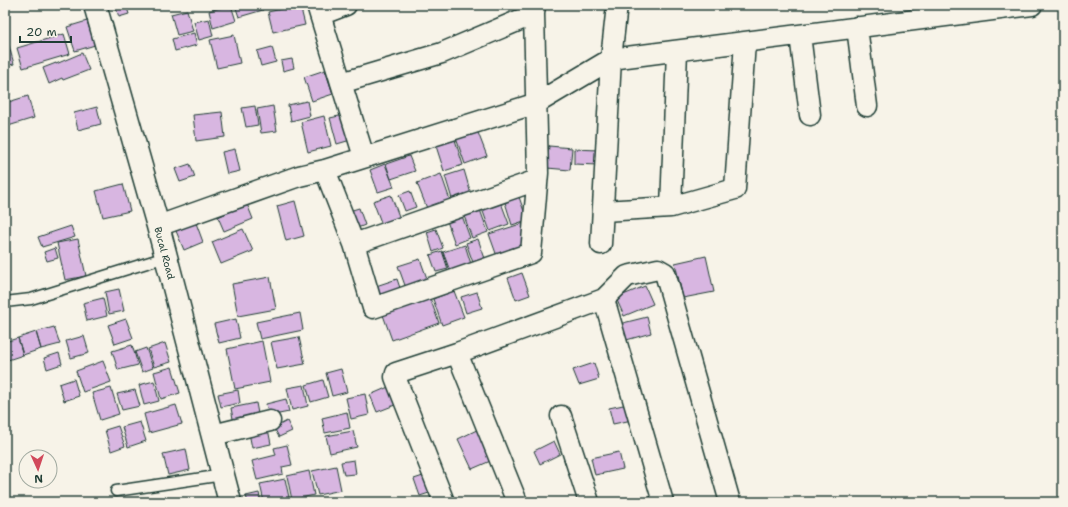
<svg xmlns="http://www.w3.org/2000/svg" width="1068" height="507" viewBox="0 0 1068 507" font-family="'Shantell Sans',sans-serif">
<rect width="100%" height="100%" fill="#f7f3e8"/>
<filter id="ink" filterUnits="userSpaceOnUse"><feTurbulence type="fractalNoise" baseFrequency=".025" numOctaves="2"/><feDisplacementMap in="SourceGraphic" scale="8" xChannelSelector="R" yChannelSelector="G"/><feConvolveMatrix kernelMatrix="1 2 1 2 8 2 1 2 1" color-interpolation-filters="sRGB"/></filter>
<g filter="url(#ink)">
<!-- building -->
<path fill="#d8b6e1" stroke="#1f3d34" d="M 126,5 L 129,14 L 119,17 L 116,8 Z
M 231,5 L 236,21 L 213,28 L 209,11 Z
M 235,5 L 261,5 L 263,10 L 239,17 Z
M 300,5 L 305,25 L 273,32 L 268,12 Z
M 187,10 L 193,31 L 177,35 L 171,14 Z
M 209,19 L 213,36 L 199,40 L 194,22 Z
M 87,21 L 95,45 L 75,51 L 67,27 Z
M 194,33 L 197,45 L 175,51 L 172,39 Z
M 64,34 L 70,54 L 23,68 L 17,48 Z
M 234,35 L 240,63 L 217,68 L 210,40 Z
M 9,46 L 14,64 L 5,66 L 5,47 Z
M 272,47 L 276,62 L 261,66 L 257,51 Z
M 82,53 L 89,70 L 63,80 L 62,78 L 49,84 L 43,68 L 56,63 L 56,64 Z
M 292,59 L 294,68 L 283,71 L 281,61 Z
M 325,70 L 333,94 L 312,101 L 304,77 Z
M 5,79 L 9,79 L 10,95 L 5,96 Z
M 28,96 L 34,118 L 5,127 L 5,103 Z
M 307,101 L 310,116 L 291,121 L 288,105 Z
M 255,106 L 258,125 L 246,127 L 242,108 Z
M 273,106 L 277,131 L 261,133 L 257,109 Z
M 97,107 L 101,124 L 78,130 L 74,113 Z
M 222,112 L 225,137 L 196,141 L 193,115 Z
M 348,114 L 354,139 L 337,144 L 330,118 Z
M 324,116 L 331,146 L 308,152 L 301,122 Z
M 477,130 L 487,156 L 465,164 L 456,138 Z
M 455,140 L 463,165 L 444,171 L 436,146 Z
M 549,146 L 572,148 L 570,170 L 547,168 Z
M 235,149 L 240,171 L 227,174 L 222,152 Z
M 574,149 L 598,150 L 597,165 L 574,164 Z
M 409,156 L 415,171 L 391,179 L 386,164 Z
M 190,164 L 195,177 L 180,182 L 175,169 Z
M 385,164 L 394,187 L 378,192 L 370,170 Z
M 464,170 L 471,194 L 452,199 L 445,176 Z
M 441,174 L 451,203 L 428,211 L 417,183 Z
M 123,184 L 130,211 L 103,217 L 96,191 Z
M 410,191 L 416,207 L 405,211 L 399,195 Z
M 518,194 L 527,220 L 512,225 L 504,199 Z
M 391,195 L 400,219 L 382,225 L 373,201 Z
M 500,200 L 509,224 L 490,231 L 481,206 Z
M 295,201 L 304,236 L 286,241 L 277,206 Z
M 247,204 L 253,219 L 224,231 L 218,217 Z
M 479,207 L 488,232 L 472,238 L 463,213 Z
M 359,208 L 365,225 L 355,229 L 349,211 Z
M 461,213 L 470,238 L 455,244 L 446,218 Z
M 527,222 L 526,249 L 498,259 L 489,234 Z
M 196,223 L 203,242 L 184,250 L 176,231 Z
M 71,226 L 75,237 L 42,247 L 38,237 Z
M 243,229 L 253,251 L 221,264 L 212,242 Z
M 436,229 L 443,248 L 433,252 L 427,232 Z
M 78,239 L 86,276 L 65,280 L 57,243 Z
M 478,239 L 487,264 L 475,268 L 466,243 Z
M 465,245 L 471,264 L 450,271 L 443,252 Z
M 55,248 L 58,258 L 47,261 L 44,252 Z
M 442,251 L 448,269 L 436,272 L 430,255 Z
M 706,256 L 714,292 L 683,298 L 675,263 Z
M 420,259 L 429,284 L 407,291 L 398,266 Z
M 522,273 L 530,295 L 516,300 L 508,278 Z
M 270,277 L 276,309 L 238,316 L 232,284 Z
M 397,279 L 402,294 L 381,301 L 376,286 Z
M 645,286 L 653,304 L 624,316 L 616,298 Z
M 119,289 L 124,311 L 109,314 L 105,292 Z
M 454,291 L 464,317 L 442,325 L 433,299 Z
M 477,292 L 482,308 L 466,313 L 461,297 Z
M 103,298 L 107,316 L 87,321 L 83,303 Z
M 430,298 L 439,323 L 392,340 L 383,315 Z
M 300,313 L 303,330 L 260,339 L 256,322 Z
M 647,317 L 651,333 L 623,341 L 619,324 Z
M 126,319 L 133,338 L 115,344 L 108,325 Z
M 236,319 L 240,338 L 219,343 L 214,324 Z
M 54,327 L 60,344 L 41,349 L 36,332 Z
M 36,332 L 41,349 L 23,355 L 18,338 Z
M 84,336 L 89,353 L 71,358 L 66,341 Z
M 299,337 L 305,364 L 277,369 L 271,342 Z
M 18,338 L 23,355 L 5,361 L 5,342 Z
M 262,341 L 270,382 L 235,389 L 227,349 Z
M 165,343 L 171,362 L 154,367 L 148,349 Z
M 132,345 L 138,365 L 118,370 L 112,351 Z
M 146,348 L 153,368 L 142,372 L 135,352 Z
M 59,353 L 62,364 L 47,369 L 44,358 Z
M 103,361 L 111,382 L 83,392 L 76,371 Z
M 594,363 L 599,379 L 579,385 L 573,370 Z
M 172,367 L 180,393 L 161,399 L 154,372 Z
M 341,369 L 347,392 L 332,396 L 326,373 Z
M 74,379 L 79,396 L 64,401 L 59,384 Z
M 323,380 L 328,397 L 311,402 L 306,385 Z
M 154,381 L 159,401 L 144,405 L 139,385 Z
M 304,385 L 308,406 L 292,410 L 287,388 Z
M 393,385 L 400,403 L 377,412 L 370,395 Z
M 111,388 L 119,414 L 100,420 L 92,393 Z
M 135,390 L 140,406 L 122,410 L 117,394 Z
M 238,390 L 240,403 L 221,407 L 218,394 Z
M 365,394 L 369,415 L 351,419 L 346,398 Z
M 286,399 L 289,412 L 269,416 L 266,404 Z
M 256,403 L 259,419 L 234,424 L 231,408 Z
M 628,404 L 632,420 L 613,424 L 609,408 Z
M 176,405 L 182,424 L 149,433 L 144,414 Z
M 347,412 L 350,428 L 325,433 L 322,418 Z
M 287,421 L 292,431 L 279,437 L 274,428 Z
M 140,422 L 146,441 L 128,447 L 122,427 Z
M 118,426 L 125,446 L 111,451 L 105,430 Z
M 481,428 L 495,459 L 472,469 L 458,439 Z
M 268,429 L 271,444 L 252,448 L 249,433 Z
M 353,431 L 357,447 L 330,453 L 326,436 Z
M 554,441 L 560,454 L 540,464 L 534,451 Z
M 287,445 L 292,465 L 282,467 L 283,474 L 257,480 L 252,461 L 276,455 L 274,448 Z
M 186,449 L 190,470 L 168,475 L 163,454 Z
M 619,452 L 623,469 L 595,475 L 591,458 Z
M 354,460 L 356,474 L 344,475 L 341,462 Z
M 336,466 L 341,490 L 318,495 L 312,471 Z
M 309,471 L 314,495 L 292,500 L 287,476 Z
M 426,475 L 432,492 L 420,496 L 414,479 Z
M 285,479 L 290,502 L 264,502 L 260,484 Z
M 259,493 L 261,502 L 248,502 L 246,496 Z"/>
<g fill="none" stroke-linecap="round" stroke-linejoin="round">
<!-- lane casing -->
<g stroke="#1f3d34" stroke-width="13">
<path id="lane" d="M 5,302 L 31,299 L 166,257
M 116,491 L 223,475"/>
</g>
<!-- street casing -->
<g stroke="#1f3d34" stroke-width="23">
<path id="street" d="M 317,5 L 364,157
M 320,15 L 346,5
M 857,27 L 867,106
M 800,35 L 810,115
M 341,83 L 442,53 L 534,14
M 325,170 L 354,244 L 373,308 L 531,253 L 538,173 L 534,14 L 535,5
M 671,207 L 677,51
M 603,211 L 671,207 L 735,189 L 745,42
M 158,226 L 299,176 L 325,170 L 537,103 L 611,59 L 1032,5
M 354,244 L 537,180
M 601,244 L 611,59 L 617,5
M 604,299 L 627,276 L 658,269 L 665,273 L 730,502
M 457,353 L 517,502
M 561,416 L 589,502
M 213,435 L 270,421
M 444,502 L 395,377 L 396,373 L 457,353 L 604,299 L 663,502"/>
</g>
<!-- secondary casing -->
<g stroke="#1f3d34" stroke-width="25">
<path id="secondary" d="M 95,5 L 158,226 L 230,502"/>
</g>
<!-- lane -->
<use href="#lane" stroke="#f7f3e8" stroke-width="10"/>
<!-- street -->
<use href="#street" stroke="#f7f3e8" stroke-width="20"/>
<!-- secondary -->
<use href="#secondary" stroke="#f7f3e8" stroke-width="22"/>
</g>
</g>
<g text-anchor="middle" stroke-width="3" stroke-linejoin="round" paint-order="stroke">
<!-- street labels -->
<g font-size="10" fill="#1f3d34" stroke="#f7f3e8">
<text transform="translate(165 253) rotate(75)" y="4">Bucal Road</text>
</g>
</g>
<!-- margin -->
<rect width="1068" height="507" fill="none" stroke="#f7f3e8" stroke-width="20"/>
<rect x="10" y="10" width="1048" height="487" fill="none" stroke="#1f3d34" stroke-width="1.5" filter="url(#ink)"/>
<!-- north arrow -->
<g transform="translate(38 469) rotate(177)"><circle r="19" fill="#f7f3e8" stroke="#a1aaa0"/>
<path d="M0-3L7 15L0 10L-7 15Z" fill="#d1495b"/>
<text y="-6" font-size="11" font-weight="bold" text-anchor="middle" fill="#1f3d34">N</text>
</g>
<!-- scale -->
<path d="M20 36v6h51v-6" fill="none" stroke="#1f3d34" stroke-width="2"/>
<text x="26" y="36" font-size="12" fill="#1f3d34" stroke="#f7f3e8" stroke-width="3" paint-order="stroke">20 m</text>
</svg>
